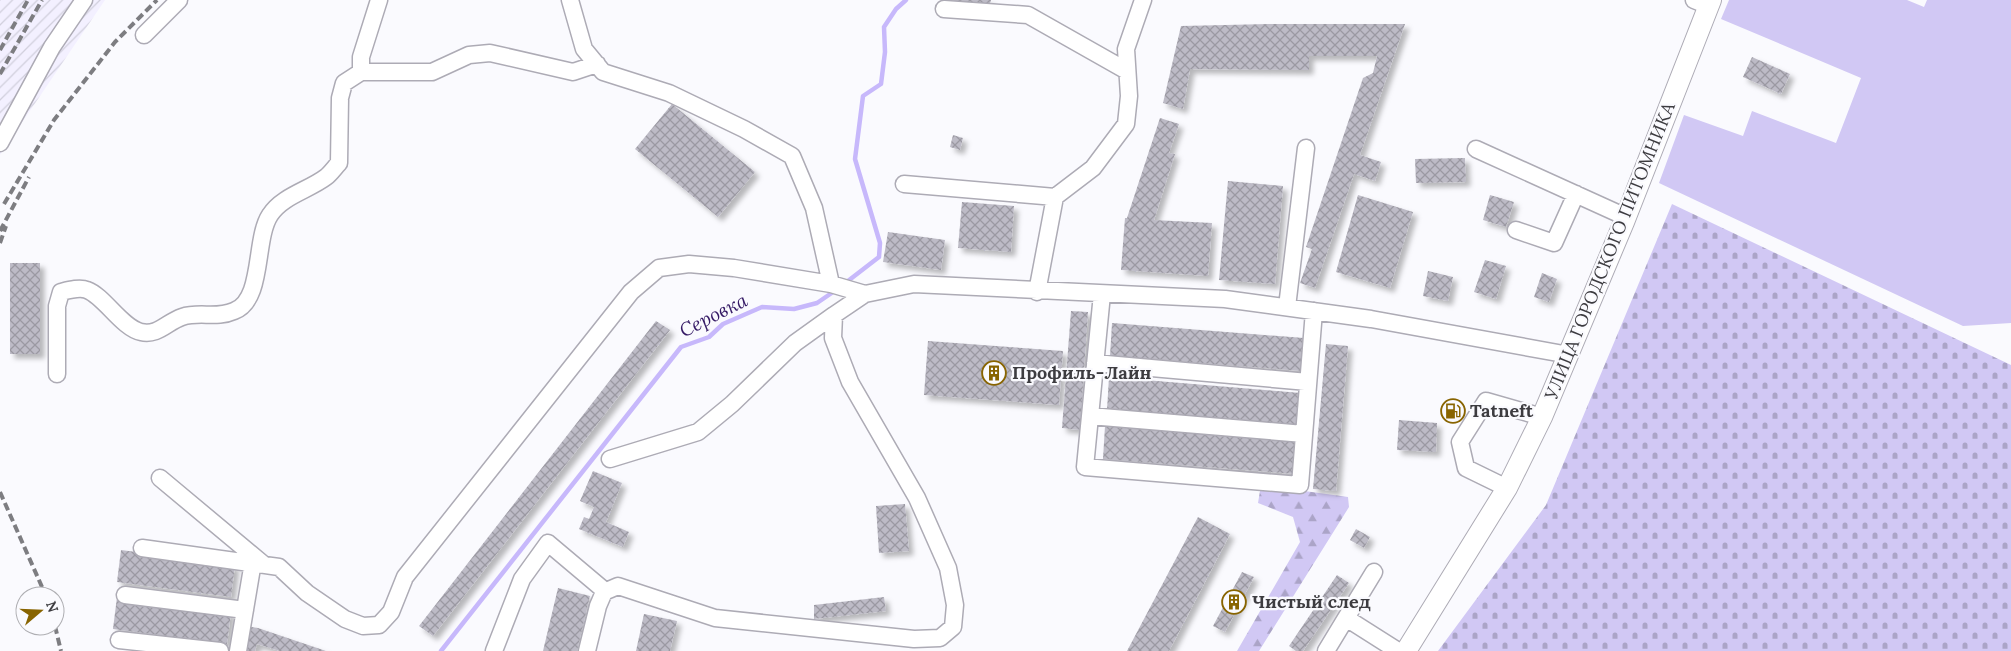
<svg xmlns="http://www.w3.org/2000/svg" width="2011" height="651" viewBox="0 0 2011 651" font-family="Lora,serif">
<defs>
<pattern id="industrial-furrows" width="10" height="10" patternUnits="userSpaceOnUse" patternTransform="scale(1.25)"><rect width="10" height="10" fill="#f3f0ff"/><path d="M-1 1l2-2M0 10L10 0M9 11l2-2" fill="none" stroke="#d1cfdc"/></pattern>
<pattern id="forest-firs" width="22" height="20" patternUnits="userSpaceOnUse" patternTransform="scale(1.25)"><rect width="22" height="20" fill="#d1c8f4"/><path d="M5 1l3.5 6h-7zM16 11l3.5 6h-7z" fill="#aba4c7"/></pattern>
<pattern id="cemetery-stones" width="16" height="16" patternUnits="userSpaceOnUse" patternTransform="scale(1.25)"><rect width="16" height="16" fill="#d1c8f4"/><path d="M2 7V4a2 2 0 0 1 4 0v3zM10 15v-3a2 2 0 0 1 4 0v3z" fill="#aba4c7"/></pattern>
<pattern id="building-cross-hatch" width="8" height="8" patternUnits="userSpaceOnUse" patternTransform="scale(1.25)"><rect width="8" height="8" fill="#bdbbc6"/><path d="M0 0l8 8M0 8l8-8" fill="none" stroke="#9b99a2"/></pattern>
<filter id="shadow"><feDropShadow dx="4.5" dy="4.5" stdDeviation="2.5" flood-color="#0004"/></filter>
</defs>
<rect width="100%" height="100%" fill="#fafafe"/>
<!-- industrial -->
<path fill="url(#industrial-furrows)" d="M 0,0 L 105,0 L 0,155 Z"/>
<!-- green -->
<path fill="#d1c8f4" d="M 1729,0 L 1907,0 L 1924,7 L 1927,0 L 2011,0 L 2011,323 L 1963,326 L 1659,183 L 1684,115 L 1743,136 L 1752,111 L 1836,143 L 1861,78 L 1721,19 Z"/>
<!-- forest -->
<path fill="url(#forest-firs)" d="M 1261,485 L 1348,497 L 1349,507 L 1259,651 L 1237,651 L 1300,542 L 1293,517 L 1258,503 Z"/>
<!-- cemetery -->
<path fill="url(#cemetery-stones)" d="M 1672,204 L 2011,365 L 2011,651 L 1438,651 L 1546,505 Z"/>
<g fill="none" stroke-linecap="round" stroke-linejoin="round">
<!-- stream -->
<path stroke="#c7b8fb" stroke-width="4.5" d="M 844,284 L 879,257 L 880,243 L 855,159 L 863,96 L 881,84 L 885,52 L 884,27 L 896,9 L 906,0
M 441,651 L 681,347 L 709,337 L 723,324 L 762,307 L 794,309 L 817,303 L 836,290"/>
</g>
<!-- building -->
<path fill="url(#building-cross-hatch)" filter="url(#shadow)" d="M 949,0 L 991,0 L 989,7 Z
M 1269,24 L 1405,24 L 1360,155 L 1381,162 L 1375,181 L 1354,174 L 1315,288 L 1300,283 L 1312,249 L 1306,247 L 1363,78 L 1373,73 L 1377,56 L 1309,56 L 1309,70 L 1190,69 L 1183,109 L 1163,103 L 1181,26 Z
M 1752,57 L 1790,74 L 1781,94 L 1743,77 Z
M 672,104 L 755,172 L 718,217 L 635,149 Z
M 1160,118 L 1179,124 L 1169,153 L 1175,154 L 1154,220 L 1212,223 L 1208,276 L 1121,270 L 1125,218 L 1127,218 Z
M 953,135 L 963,138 L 960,150 L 950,147 Z
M 1465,158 L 1466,182 L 1416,183 L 1415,159 Z
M 1228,181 L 1283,186 L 1275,284 L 1219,280 Z
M 1358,195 L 1413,212 L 1390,288 L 1336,272 Z
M 1490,195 L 1514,202 L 1506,227 L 1483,220 Z
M 962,202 L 1014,206 L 1011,252 L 958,248 Z
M 888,232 L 945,240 L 941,270 L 883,262 Z
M 1485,260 L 1506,266 L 1496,299 L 1474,292 Z
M 10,263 L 40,263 L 40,354 L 10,354 Z
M 1428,271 L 1453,277 L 1448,301 L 1423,296 Z
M 1542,273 L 1557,279 L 1549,302 L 1534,297 Z
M 1071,311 L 1088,312 L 1080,430 L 1062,428 Z
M 656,321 L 670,330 L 433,636 L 419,626 Z
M 1112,323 L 1304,338 L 1302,371 L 1110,356 Z
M 928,341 L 1063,351 L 1059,405 L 924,395 Z
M 1326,344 L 1348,346 L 1336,491 L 1313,489 Z
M 1109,377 L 1301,393 L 1298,425 L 1107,410 Z
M 1399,420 L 1437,423 L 1436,452 L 1397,450 Z
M 1105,426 L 1297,441 L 1295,474 L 1103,459 Z
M 593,471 L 622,483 L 606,522 L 629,532 L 623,547 L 579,529 L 584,517 L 589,519 L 594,507 L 580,501 Z
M 905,504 L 909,551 L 879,553 L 876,506 Z
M 1198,517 L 1230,534 L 1169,651 L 1127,651 Z
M 1356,529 L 1370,537 L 1364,548 L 1350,540 Z
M 121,550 L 235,565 L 231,597 L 117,582 Z
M 1242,572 L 1254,577 L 1225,632 L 1213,626 Z
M 1337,575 L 1349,583 L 1303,651 L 1296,651 L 1289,646 Z
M 558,588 L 590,596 L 577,651 L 543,651 Z
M 117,597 L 231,612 L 227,644 L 113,629 Z
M 884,597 L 886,611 L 814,619 L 814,605 Z
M 644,614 L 677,621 L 670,651 L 636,651 Z
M 245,626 L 258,628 L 326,651 L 280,651 L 257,644 L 255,651 L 241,651 Z"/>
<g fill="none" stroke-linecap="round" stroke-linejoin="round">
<!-- minor casing -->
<g stroke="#adabb5" stroke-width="19">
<path id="minor" d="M 570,0 L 584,49 L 603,72 L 669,93 L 744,129 L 792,156 L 814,208 L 831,284
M 1694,0 L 1709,6
M 944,9 L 1028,15 L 1127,71
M 144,35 L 179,0
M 361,72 L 361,57 L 379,0
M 0,143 L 52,47 L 84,0
M 1476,149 L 1626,217
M 904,184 L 1055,197 L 1093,168 L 1126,124 L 1129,96 L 1126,49 L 1143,0
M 1516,230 L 1554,243 L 1576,194
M 1037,292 L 1055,197
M 1102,294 L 1085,467 L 1300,485 L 1314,311
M 1287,307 L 1306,148
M 1095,363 L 1308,382
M 57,374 L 57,306 L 61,292 C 69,290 80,287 87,290 C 104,296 122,328 141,332 C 158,336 167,322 182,317 C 200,311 216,319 234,311 C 264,300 254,239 270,215 C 282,196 309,190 326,177 C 331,173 335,167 339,163 L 340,98 L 344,83 L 361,72 L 432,72 L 469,55 L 490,53 L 573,72 L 597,64
M 1090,416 L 1304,434
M 610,459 L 698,432 L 732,404 L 795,343 L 834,315
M 160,478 L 263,564
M 1507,488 L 1466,468 L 1460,442 L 1486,401 L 1542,417
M 142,548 L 279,567 L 307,593 L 345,619 L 363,626 L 379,625 L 391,612 L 405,577 L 631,292 L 659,268 L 689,264 L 734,268 L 831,284 L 865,294 L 914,284 L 1225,299 L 1371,319 L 1569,355
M 125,595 L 245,610
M 1346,618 L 1374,572
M 119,640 L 220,651
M 238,651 L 253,562
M 494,651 L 522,579 L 548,543 L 605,591
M 587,651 L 598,606 L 604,592 L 618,586 L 715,618 L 914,639 L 940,638 L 953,627 L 955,605 L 948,568 L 917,498 L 850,382 L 833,338 L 834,315 L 865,294
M 1326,651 L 1346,618 L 1398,651"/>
</g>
<!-- major casing -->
<g stroke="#adabb5" stroke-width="22">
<path id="major" d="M 1406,651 L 1507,488 L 1542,417 L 1624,222 L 1711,0"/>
</g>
<!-- minor -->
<use href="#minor" stroke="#fff" stroke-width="16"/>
<!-- major -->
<use href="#major" stroke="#fff" stroke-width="20"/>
<!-- rail -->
<path stroke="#7d7d81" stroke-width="4" stroke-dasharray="8 4" stroke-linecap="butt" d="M 0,50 L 28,0
M 0,74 L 42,0
M 4,204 L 54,120 L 115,42 L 157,0
M 0,231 L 29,177
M 0,243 L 6,226
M 0,492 L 46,596
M 55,626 L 61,651"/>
</g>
<!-- icons -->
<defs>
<g id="building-ring" transform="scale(1.25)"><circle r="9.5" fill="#fafafe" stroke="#886400" stroke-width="1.5"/><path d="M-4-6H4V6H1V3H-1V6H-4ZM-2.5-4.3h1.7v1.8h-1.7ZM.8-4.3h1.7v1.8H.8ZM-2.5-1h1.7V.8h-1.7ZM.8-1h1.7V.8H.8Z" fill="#886400"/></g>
<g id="fuel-ring" transform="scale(1.25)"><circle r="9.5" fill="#fafafe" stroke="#886400" stroke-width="1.5"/><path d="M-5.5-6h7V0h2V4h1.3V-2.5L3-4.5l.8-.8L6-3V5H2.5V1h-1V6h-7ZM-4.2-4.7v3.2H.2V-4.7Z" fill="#886400"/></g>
</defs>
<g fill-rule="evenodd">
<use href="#building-ring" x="994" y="373"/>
<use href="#fuel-ring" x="1453" y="411"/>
<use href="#building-ring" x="1234" y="602"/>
</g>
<g text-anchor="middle" stroke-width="4.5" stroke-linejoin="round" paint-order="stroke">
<!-- street labels -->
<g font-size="18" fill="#3d3c40" stroke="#fafafe">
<text transform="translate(1610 251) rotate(-68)" y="6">УЛИЦА ГОРОДСКОГО ПИТОМНИКА</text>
</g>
<!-- poi labels -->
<g font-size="18" font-weight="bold" fill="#3d3c40" stroke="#fafafe" text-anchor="start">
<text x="1012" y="379">Профиль-Лайн</text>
<text x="1470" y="417">Tatneft</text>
<text x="1252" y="608">Чистый след</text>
</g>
<!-- water labels -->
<g font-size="19" font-style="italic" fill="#351a65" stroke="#fafafe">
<text transform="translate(713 315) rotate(-27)" y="7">Серовка</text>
</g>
</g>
<!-- north arrow -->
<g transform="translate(40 611) rotate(71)"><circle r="24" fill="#fafafe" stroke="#aeaeb2"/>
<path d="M0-4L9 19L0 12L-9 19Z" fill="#886400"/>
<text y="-8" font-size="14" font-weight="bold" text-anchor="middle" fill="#3d3c40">N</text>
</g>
</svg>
